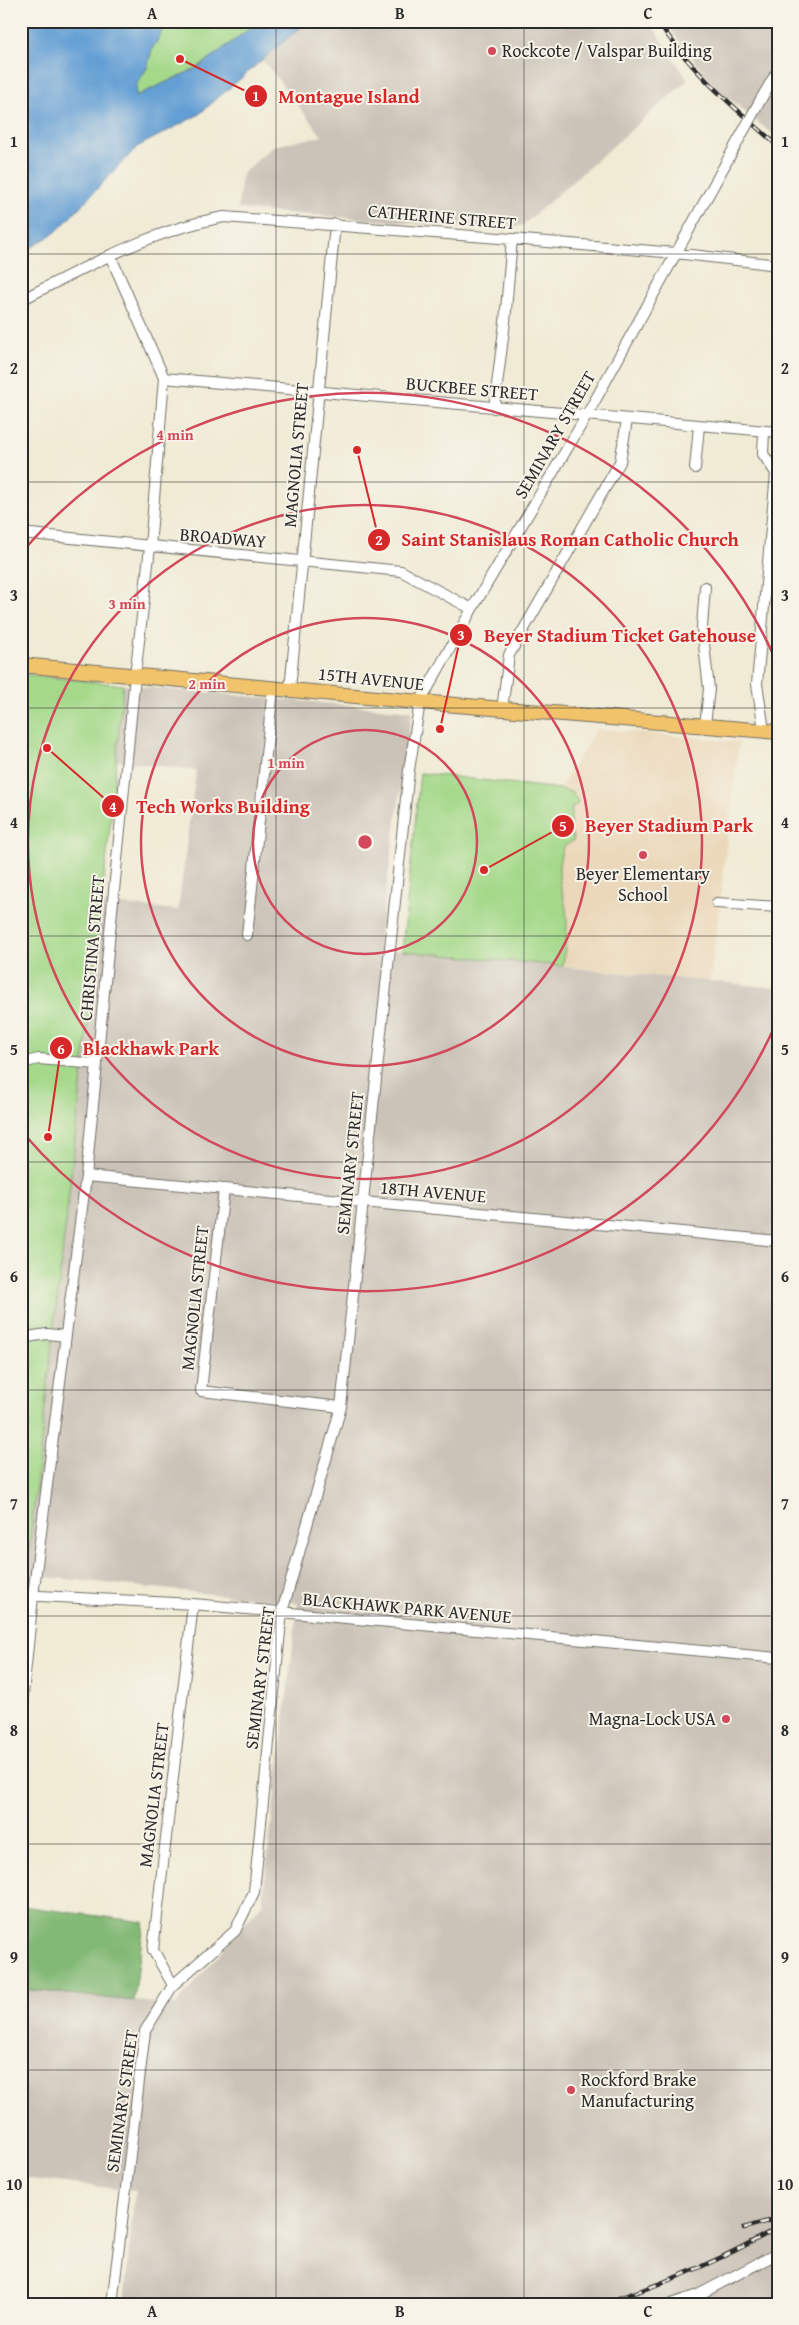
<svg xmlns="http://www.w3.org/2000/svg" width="799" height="2325" viewBox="0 0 799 2325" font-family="'Gentium Book Plus',serif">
<rect width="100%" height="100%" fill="#f7f3e8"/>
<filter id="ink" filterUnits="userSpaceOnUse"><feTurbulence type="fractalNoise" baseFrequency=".02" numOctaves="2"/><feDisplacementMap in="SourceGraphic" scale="10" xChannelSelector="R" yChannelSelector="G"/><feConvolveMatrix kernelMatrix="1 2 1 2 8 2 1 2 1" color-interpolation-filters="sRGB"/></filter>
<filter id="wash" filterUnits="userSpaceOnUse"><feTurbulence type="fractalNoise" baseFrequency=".0096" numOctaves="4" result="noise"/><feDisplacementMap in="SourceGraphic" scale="20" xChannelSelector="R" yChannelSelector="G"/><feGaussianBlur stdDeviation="1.12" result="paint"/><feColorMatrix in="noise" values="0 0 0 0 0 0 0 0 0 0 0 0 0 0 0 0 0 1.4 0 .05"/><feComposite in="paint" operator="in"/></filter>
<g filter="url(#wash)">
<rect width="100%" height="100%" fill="#f0ebd5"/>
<!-- built -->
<path fill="#ebd8ba" d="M 596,729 L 739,742 L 710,981 L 563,966 L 567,922 L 558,877 L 558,862 L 563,847 L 555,834 L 560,789 Z"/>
<!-- industrial -->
<path fill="#cbc3b8" d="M 308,21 L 649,21 L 688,80 L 523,225 L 500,230 L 238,209 L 242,174 L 273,146 L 322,136 L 263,60 Z
M 664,21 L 778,21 L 778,139 L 713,85 Z
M 123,685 L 412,711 L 378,946 L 402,951 L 778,988 L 778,2304 L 124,2304 L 135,2191 L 21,2178 L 21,1989 L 176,2005 L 262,1904 L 298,1603 L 26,1575 L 101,903 L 178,910 L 196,770 L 117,761 L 111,818 Z"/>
<!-- green -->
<path fill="#a4d98a" stroke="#68825a" d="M 162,21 L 260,21 L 197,68 L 136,96 L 137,83 L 147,68 L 152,49 L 161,34 Z
M 21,674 L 123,685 L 111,818 L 25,1586 L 21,1586 Z
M 420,773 L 560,789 L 571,792 L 578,801 L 577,804 L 572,808 L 570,828 L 574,840 L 563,847 C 552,883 567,892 567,923 C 567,938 564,952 563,966 L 402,951 Z"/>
<!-- forest -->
<path fill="#83b976" stroke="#577250" d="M 21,1906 L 144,1922 L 134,2001 L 21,1989 Z"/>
<!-- water -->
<path fill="#649fd4" stroke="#486580" d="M 21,21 L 162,21 L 161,34 L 152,49 L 147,68 L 137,83 L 136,96 L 197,68 L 260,21 L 308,21 L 198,115 L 137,147 L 56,232 L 21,254 Z"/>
</g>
<g filter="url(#ink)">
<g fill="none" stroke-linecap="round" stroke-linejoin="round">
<!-- minor casing -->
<g stroke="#706e66" stroke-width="12">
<path id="minor" d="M 761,99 L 778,70
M 21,300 C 86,267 152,230 224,217 L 512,239 L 675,253 L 778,265
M 164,378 L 778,432
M 494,408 L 505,322 L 512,239
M 695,468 L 699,426
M 21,533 L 401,571 L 472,609
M 705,587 L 702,627 L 709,689 L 705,725
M 290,689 L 335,224
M 502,710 L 509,655 L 620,462 L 627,420
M 764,730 L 757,684 L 776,473 L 763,454 L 764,431
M 717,903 L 778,907
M 247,935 L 273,688
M 21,1063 L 39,1059 L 97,1064
M 86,1176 L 778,1241
M 224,1189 L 201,1391 L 341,1407
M 21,1338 L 47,1334 L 66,1336
M 21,1595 L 193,1604 L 778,1658
M 21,1714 L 33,1596 L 86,1176 L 135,676 L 150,547 L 164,378 L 110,255
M 173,1985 L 153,1950 L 193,1604
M 112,2304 L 145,2031 L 173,1985 L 235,1931 L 254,1892 L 282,1612 L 341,1407 L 409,770 L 420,702 L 472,609 L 587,415 L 738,141
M 671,2304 L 698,2295 L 778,2253"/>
</g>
<!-- major casing -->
<g stroke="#706e66" stroke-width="16">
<path id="major" d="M 21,665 L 420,702 L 778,732"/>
</g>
<!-- minor -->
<use href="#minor" stroke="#fff" stroke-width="10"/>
<!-- major -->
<use href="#major" stroke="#f1c36a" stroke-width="14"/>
<!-- rail casing -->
<g stroke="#2b2b2b" stroke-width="4.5">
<path id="rail" d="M 658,21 C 689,70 735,108 778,146
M 744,2228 L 778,2218
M 619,2298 C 674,2280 728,2257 778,2227"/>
</g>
<!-- rail -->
<use href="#rail" stroke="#f7f3e8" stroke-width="2.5" stroke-dasharray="8" stroke-linecap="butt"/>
<!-- minor-bridge casing -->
<g stroke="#706e66" stroke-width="12" stroke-linecap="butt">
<path id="minor-bridge" d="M 738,141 L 761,99"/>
</g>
<!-- minor-bridge -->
<use href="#minor-bridge" stroke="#fff" stroke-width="10"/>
</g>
</g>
<!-- grid -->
<path fill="none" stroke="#2b2b2b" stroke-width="1" stroke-opacity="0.55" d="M 276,21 L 276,2304M 524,21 L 524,2304M 21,254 L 778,254M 21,482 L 778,482M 21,708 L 778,708M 21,936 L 778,936M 21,1162 L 778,1162M 21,1390 L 778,1390M 21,1616 L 778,1616M 21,1844 L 778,1844M 21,2070 L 778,2070"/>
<!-- distance rings -->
<g fill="none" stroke="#d1495b" stroke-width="2.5">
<circle cx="365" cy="842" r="112"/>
<circle cx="365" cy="842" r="224"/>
<circle cx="365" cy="842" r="337"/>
<path d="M777 1021A449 449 0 0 1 24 1134M24 550A449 449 0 0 1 777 663"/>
</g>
<!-- markers -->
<g fill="#d1495b" stroke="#f7f3e8" stroke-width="2">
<circle cx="492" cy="51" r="5"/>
<circle cx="643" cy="855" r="5"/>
<circle cx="726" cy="1719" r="5"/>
<circle cx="571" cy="2090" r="5"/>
</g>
<g text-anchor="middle" stroke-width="4" stroke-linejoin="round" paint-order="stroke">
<!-- poi labels -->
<g font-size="18" fill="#2b2b2b" stroke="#f7f3e8" text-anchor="start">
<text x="502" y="57">Rockcote / Valspar Building</text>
<text x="643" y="880" text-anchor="middle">Beyer Elementary<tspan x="643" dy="21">School</tspan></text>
<text x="716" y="1725" text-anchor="end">Magna-Lock USA</text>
<text x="581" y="2086">Rockford Brake<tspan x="581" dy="21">Manufacturing</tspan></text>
</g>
<!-- street labels -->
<g font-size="18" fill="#2b2b2b" stroke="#f7f3e8">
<text transform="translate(442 217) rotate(5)" y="6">CATHERINE STREET</text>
<text transform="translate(472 389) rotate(5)" y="6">BUCKBEE STREET</text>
<text transform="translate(555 435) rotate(-60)" y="6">SEMINARY STREET</text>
<text transform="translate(296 455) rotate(-85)" y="6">MAGNOLIA STREET</text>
<text transform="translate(223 538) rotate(5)" y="6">BROADWAY</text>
<text transform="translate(371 679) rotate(6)" y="6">15TH AVENUE</text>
<text transform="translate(92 948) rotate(-85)" y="6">CHRISTINA STREET</text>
<text transform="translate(350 1163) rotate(-84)" y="6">SEMINARY STREET</text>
<text transform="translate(433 1192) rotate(5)" y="6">18TH AVENUE</text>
<text transform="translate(195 1298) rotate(-84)" y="6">MAGNOLIA STREET</text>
<text transform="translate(407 1608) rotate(5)" y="6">BLACKHAWK PARK AVENUE</text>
<text transform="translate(260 1678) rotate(-83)" y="6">SEMINARY STREET</text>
<text transform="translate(154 1795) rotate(-83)" y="6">MAGNOLIA STREET</text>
<text transform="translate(122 2101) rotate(-82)" y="6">SEMINARY STREET</text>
</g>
</g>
<circle cx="365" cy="842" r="8" fill="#d1495b" stroke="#f7f3e8" stroke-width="2.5"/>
<g font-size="15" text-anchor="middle" font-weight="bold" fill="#d1495b" stroke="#f7f3e8" stroke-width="4" stroke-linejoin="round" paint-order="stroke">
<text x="175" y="440">4 min</text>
<text x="127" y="609">3 min</text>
<text x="207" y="689">2 min</text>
<text x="286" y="768">1 min</text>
</g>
<!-- callouts -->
<path fill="none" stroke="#d62828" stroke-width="2" d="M180 59L256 96M357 450L379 540M440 729L461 635M47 748L113 806M484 870L563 826M48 1137L61 1048"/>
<g fill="#d62828" stroke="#f7f3e8" stroke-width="2">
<circle cx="180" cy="59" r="5"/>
<circle cx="357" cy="450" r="5"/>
<circle cx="440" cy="729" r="5"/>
<circle cx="47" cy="748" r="5"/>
<circle cx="484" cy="870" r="5"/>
<circle cx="48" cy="1137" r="5"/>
<circle cx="256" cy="96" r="12"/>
<circle cx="379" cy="540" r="12"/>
<circle cx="461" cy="635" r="12"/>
<circle cx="113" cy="806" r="12"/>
<circle cx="563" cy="826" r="12"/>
<circle cx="61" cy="1048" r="12"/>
</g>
<g font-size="15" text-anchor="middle" font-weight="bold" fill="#fff">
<text x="256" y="101">1</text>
<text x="379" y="545">2</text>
<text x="461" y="640">3</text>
<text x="113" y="812">4</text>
<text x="563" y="831">5</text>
<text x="61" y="1054">6</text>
</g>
<g font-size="19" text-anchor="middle" font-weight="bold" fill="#d62828" stroke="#f7f3e8" stroke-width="4" stroke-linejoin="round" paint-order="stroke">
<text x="349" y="103">Montague Island</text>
<text x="570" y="546">Saint Stanislaus Roman Catholic Church</text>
<text x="620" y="642">Beyer Stadium Ticket Gatehouse</text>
<text x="223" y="813">Tech Works Building</text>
<text x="669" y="832">Beyer Stadium Park</text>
<text x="151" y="1055">Blackhawk Park</text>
</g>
<!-- margin -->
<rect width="799" height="2325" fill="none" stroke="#f7f3e8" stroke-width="55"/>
<rect x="28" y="28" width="744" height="2270" fill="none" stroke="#2b2b2b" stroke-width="2"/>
<g font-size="16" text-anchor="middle" font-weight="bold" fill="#2b2b2b">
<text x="152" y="19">A</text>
<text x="400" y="19">B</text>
<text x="648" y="19">C</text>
<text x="14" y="147">1</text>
<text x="785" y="147">1</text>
<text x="14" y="374">2</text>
<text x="785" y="374">2</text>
<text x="14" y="601">3</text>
<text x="785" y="601">3</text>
<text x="14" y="828">4</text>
<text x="785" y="828">4</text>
<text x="14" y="1055">5</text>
<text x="785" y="1055">5</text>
<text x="14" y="1282">6</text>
<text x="785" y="1282">6</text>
<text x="14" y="1509">7</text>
<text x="785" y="1509">7</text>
<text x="14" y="1736">8</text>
<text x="785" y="1736">8</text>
<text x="14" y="1963">9</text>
<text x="785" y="1963">9</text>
<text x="14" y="2190">10</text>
<text x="785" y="2190">10</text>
<text x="152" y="2317">A</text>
<text x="400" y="2317">B</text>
<text x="648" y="2317">C</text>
</g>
</svg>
